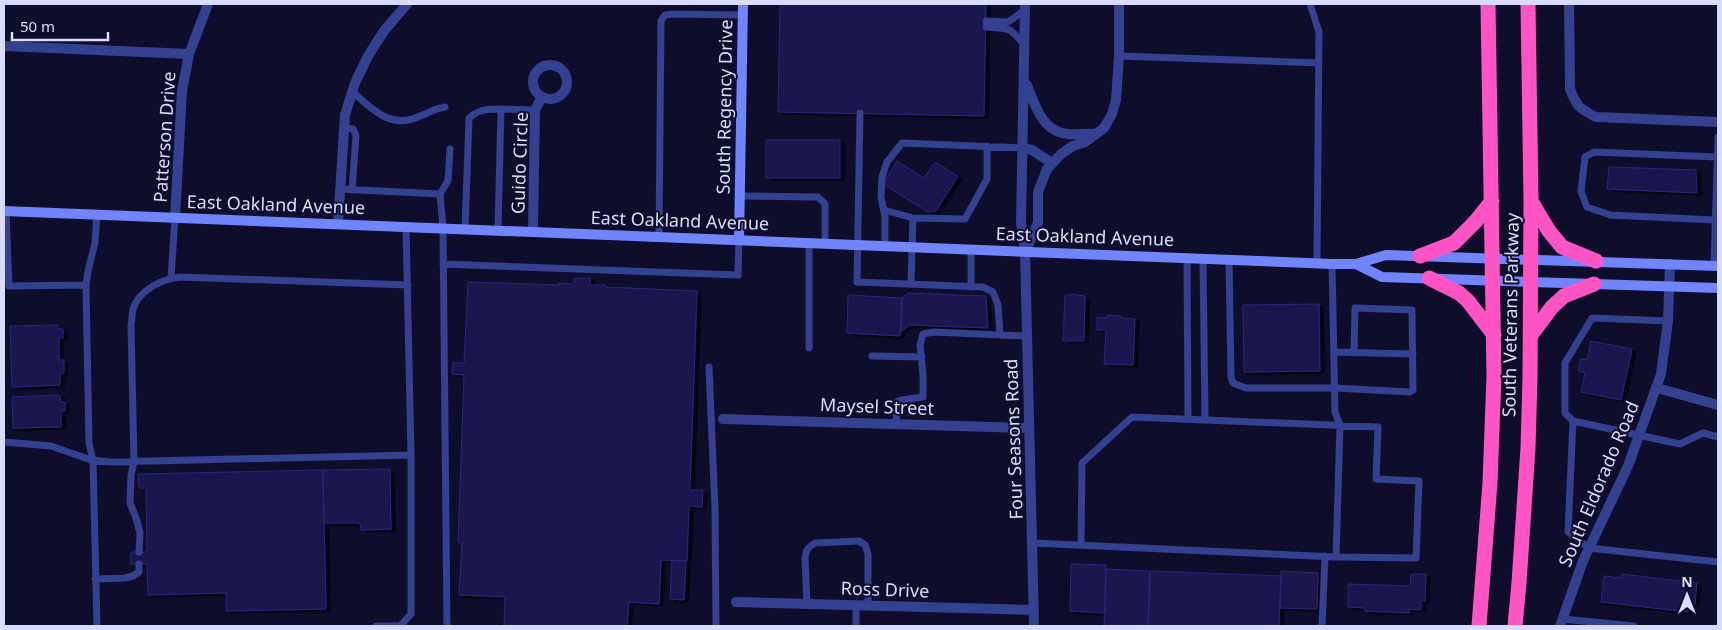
<svg xmlns="http://www.w3.org/2000/svg" width="1722" height="630" viewBox="0 0 1722 630" font-family="'Noto Sans',sans-serif">
<defs>
<filter id="shadow"><feDropShadow dx="4.5" dy="2.5" stdDeviation="0" flood-color="#0009"/></filter>
</defs>
<rect width="100%" height="100%" fill="#0e0e2c"/>
<!-- building -->
<path fill="#1a184f" stroke="#2a277e" filter="url(#shadow)" d="M 780,4 L 986,4 L 984,116 L 778,112 Z
M 766,140 L 840,140 L 840,178 L 766,178 Z
M 897,161 L 924,178 L 935,162 L 958,176 L 936,211 L 928,212 L 883,184 Z
M 1609,167 L 1696,170 L 1697,193 L 1607,189 Z
M 574,278 L 590,278 L 590,285 L 605,285 L 605,287 L 697,291 L 690,490 L 703,490 L 702,507 L 689,506 L 687,561 L 661,560 L 659,604 L 629,602 L 627,626 L 504,626 L 505,597 L 459,595 L 462,543 L 458,543 L 464,375 L 452,374 L 453,362 L 464,363 L 468,282 L 559,285 L 559,283 L 574,284 Z
M 908,293 L 986,296 L 988,328 L 909,325 L 901,332 L 902,298 Z
M 1071,294 L 1085,296 L 1084,341 L 1063,341 L 1065,295 L 1071,295 Z
M 848,295 L 902,298 L 900,336 L 847,333 Z
M 1319,304 L 1320,371 L 1244,372 L 1243,305 Z
M 1108,315 L 1121,316 L 1121,318 L 1135,319 L 1133,365 L 1104,364 L 1106,330 L 1097,330 L 1097,317 L 1108,318 Z
M 58,325 L 58,329 L 63,329 L 63,338 L 59,338 L 59,360 L 64,360 L 64,373 L 60,374 L 60,385 L 12,387 L 10,326 Z
M 1591,341 L 1632,349 L 1621,400 L 1581,392 L 1585,373 L 1578,371 L 1581,359 L 1587,360 Z
M 60,395 L 61,402 L 65,402 L 65,411 L 61,411 L 61,427 L 13,428 L 12,397 Z
M 390,469 L 391,529 L 361,530 L 360,523 L 324,523 L 323,470 Z
M 323,470 L 326,609 L 226,611 L 226,593 L 148,595 L 147,564 L 131,564 L 131,552 L 147,552 L 146,488 L 139,488 L 138,474 Z
M 672,560 L 686,561 L 684,600 L 670,599 Z
M 1071,564 L 1106,565 L 1105,613 L 1070,611 Z
M 1106,569 L 1150,571 L 1148,626 L 1104,626 Z
M 1150,571 L 1281,576 L 1279,626 L 1148,626 Z
M 1281,571 L 1318,573 L 1317,609 L 1280,608 Z
M 1411,574 L 1426,574 L 1425,601 L 1421,601 L 1421,610 L 1409,609 L 1409,613 L 1365,611 L 1365,608 L 1348,607 L 1348,584 L 1410,586 Z
M 1622,574 L 1697,583 L 1695,604 L 1689,604 L 1688,612 L 1601,602 L 1604,576 L 1622,578 Z"/>
<g fill="none" stroke-linecap="round" stroke-linejoin="round">
<!-- lane -->
<path stroke="#344090" stroke-width="7" d="M 1310,4 L 1319,32 L 1317,263
M 986,21 L 1008,22 L 1025,10
M 986,27 C 1010,28 1010,27 1025,46
M 1119,56 L 1319,63
M 353,92 C 373,110 391,130 420,116 C 431,112 433,109 445,107
M 860,113 L 857,282 L 983,287 L 993,292 L 998,305 L 1000,335 L 1027,336
M 344,128 L 353,129 L 356,135 L 352,190
M 340,189 L 440,194 L 443,228 L 447,626
M 440,194 L 448,181 L 450,149
M 740,196 L 818,197 L 825,204 L 825,243
M 884,210 L 913,218 L 965,219 L 987,179 L 987,146
M 6,211 L 9,286 L 86,285
M 1715,220 L 1610,215 L 1587,207 L 1581,191 L 1585,157 L 1594,152 L 1717,157
M 465,229 L 469,118 C 479,109 488,109 501,109
M 498,230 L 501,109 L 535,110
M 659,237 L 661,21 L 665,15 L 673,14 L 743,15
M 885,245 L 885,216 L 881,197 L 882,177 L 887,162 L 902,143 L 1022,148
M 1187,257 L 1188,419
M 1203,258 L 1205,419
M 1229,259 L 1231,377 L 1233,383 L 1246,388 L 1335,388 L 1410,392 L 1413,390 L 1412,310 L 1355,308 L 1354,353
M 443,264 L 738,275 L 739,240
M 1714,266 L 1718,137
M 171,278 L 175,217
M 911,284 L 913,218
M 971,287 L 971,249
M 1668,321 L 1592,318 L 1565,363 L 1565,413 L 1573,421 L 1680,444 L 1703,433 L 1718,437
M 809,348 L 809,242
M 1334,352 L 1413,354
M 872,356 L 922,357
M 709,367 L 715,509 L 716,626
M 1573,421 L 1568,532 L 1589,548 L 1718,562
M 896,424 L 897,402 L 901,400 L 923,397 L 923,375 L 920,345 L 923,334 L 934,332 L 1000,335
M 4,442 L 51,446 L 91,460 L 110,462 L 411,455 L 406,226
M 1033,543 L 1336,557 L 1340,425 L 1335,412 L 1332,264
M 1081,545 L 1082,463 L 1132,417 L 1378,427 L 1376,479 L 1419,481 L 1416,558 L 1336,557
M 139,552 L 140,533 L 136,518 L 130,503 L 131,475 L 134,462 L 131,325 C 132,320 132,314 133,309 C 139,290 162,279 180,277 L 408,285
M 95,579 L 125,578 L 133,576 L 139,572 L 139,564
M 807,604 L 805,558 C 806,550 808,547 815,543 L 859,541 L 865,545 L 868,554 L 868,606
M 856,605 L 856,626
M 1563,619 L 1634,626
M 97,626 L 93,460 L 89,443 L 86,285 L 88,271 L 95,243 L 97,214
M 376,626 L 400,626 L 411,614 L 411,455
M 1322,626 L 1325,556"/>
<!-- street -->
<path stroke="#344090" stroke-width="10" d="M 1025,4 L 1021,223 L 1025,251 L 1034,626
M 1569,4 L 1570,89 C 1576,106 1580,109 1596,117 L 1718,122
M 4,46 L 189,54
M533 82a17 17 0 1 1 34 0a17 17 0 1 1-34 0Z
M 1027,85 C 1035,105 1042,132 1068,134 C 1077,135 1086,133 1096,134
M 1022,148 L 1032,150 L 1052,163
M 175,217 L 182,91 L 189,54 L 208,4
M 338,224 L 345,115 L 355,83 L 368,56 L 384,31 L 407,4
M 533,231 L 535,110 L 542,97
M 1026,250 L 1038,223 L 1038,192 L 1047,169 L 1061,154 L 1073,146 L 1085,142 L 1104,128 L 1112,114 L 1116,100 L 1119,56 L 1119,4
M 1657,388 L 1718,405
M 723,419 L 1029,428
M 736,602 L 1034,610
M 1560,626 L 1583,561 L 1628,466 L 1661,374 L 1668,321 L 1670,264"/>
<!-- secondary -->
<path stroke="#7085ff" stroke-width="10" d="M 4,211 L 1332,264 L 1356,264 L 1386,255 L 1718,266
M 739,240 L 743,4
M 1356,264 L 1382,277 L 1718,288"/>
<!-- highway -->
<path stroke="#ff54c3" stroke-width="15" d="M 1531,201 L 1549,231 L 1562,247 L 1596,261
M 1420,256 L 1454,243 L 1475,222 L 1492,201
M 1429,278 L 1459,293 L 1468,301 L 1494,335
M 1531,335 L 1552,307 L 1564,296 L 1594,284
M 1479,626 L 1490,483 L 1494,376 L 1488,4
M 1515,626 L 1519,583 L 1528,448 L 1530,378 L 1531,201 L 1528,4"/>
</g>
<g text-anchor="middle" stroke-width="4" stroke-linejoin="round" paint-order="stroke">
<!-- street labels -->
<g font-size="18" fill="#d9dbff" stroke="#0e0e2c">
<text transform="translate(725 107) rotate(-89)" y="6">South Regency Drive</text>
<text transform="translate(165 137) rotate(-86)" y="6">Patterson Drive</text>
<text transform="translate(520 163) rotate(-88)" y="6">Guido Circle</text>
<text transform="translate(276 205) rotate(2)" y="6">East Oakland Avenue</text>
<text transform="translate(680 221) rotate(2)" y="6">East Oakland Avenue</text>
<text transform="translate(1085 237) rotate(2)" y="6">East Oakland Avenue</text>
<text transform="translate(1511 315) rotate(-89)" y="6">South Veterans Parkway</text>
<text transform="translate(877 407) rotate(2)" y="6">Maysel Street</text>
<text transform="translate(1014 439) rotate(-92)" y="6">Four Seasons Road</text>
<text transform="translate(1599 484) rotate(-67)" y="6">South Eldorado Road</text>
<text transform="translate(885 590) rotate(2)" y="6">Ross Drive</text>
</g>
</g>
<!-- border -->
<rect width="1722" height="630" fill="none" stroke="#d9dbff" stroke-width="10"/>
<!-- north arrow -->
<g transform="translate(1687 595)" stroke="#0e0e2c" stroke-width="4" paint-order="stroke">
<path d="M0-4L9 19L0 12L-9 19Z" fill="#d9dbff"/>
<text y="-8" font-size="14" font-weight="bold" text-anchor="middle" fill="#d9dbff">N</text>
</g>
<!-- scale -->
<path d="M12 32v8h96v-8" fill="none" stroke="#d9dbff" stroke-width="2.5"/>
<text x="20" y="32" font-size="15" fill="#d9dbff" stroke="#0e0e2c" stroke-width="4" paint-order="stroke">50 m</text>
</svg>
